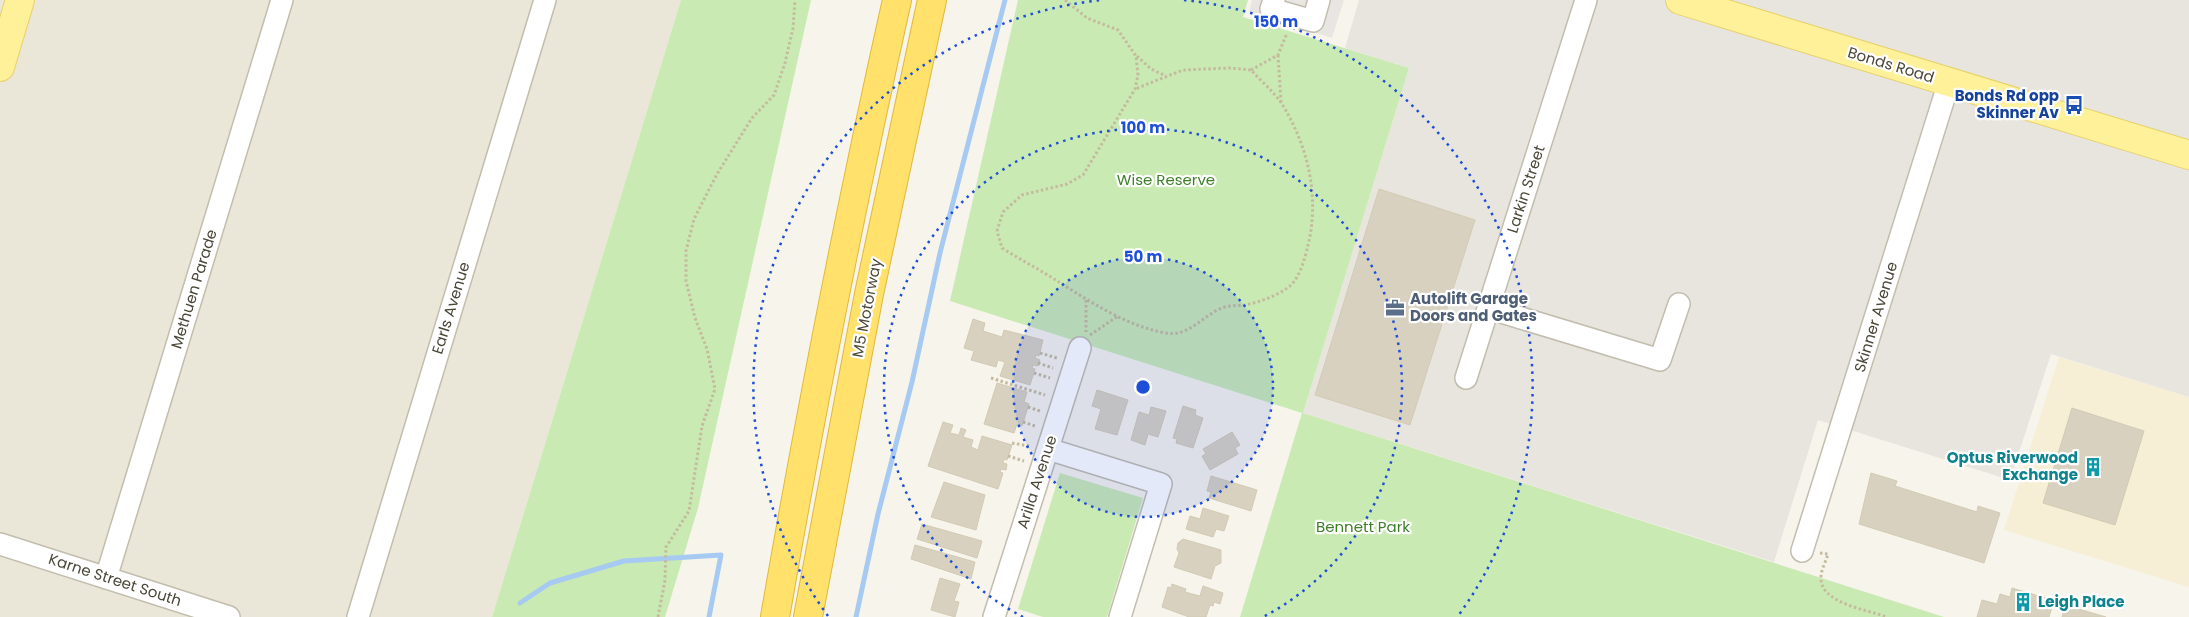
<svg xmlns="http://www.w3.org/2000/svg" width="2189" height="617" viewBox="0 0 2189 617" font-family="Poppins,sans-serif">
<rect width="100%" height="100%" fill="#f6f4eb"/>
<!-- residential -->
<path fill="#eae7d9" d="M 0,0 L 681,0 L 492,617 L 0,617 Z"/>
<!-- commercial -->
<path fill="#f7eed6" d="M 2059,357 L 2189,397 L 2189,587 L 2004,530 Z"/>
<!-- industrial -->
<path fill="#e8e5df" d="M 1359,0 L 2189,0 L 2189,397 L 2051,354 L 2010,480 L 1818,420 L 1774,562 L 1303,413 L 1409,68 L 1345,48 Z"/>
<!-- green -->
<path fill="#caeab3" d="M 681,0 L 811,0 L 698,508 L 665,617 L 492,617 Z
M 1018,0 L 1248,0 L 1243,17 L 1409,68 L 1303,413 L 1944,617 L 1240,617 L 1302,413 L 950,301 Z
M 1060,473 L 1143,498 L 1107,617 L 1043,617 L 1018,609 Z"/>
<!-- parking -->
<path fill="#e7e6e2" d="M 1252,0 L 1344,0 L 1332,38 L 1249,12 Z"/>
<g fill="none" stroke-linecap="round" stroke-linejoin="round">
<!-- stream -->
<path stroke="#a7caf2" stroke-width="5" d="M 520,603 L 550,583 L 624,561 L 721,555 L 709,617
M 856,617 L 878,514 L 912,382 L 940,253 L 1005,0"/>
</g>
<!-- building -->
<path fill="#d8d1c0" stroke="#d3cab3" d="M 1379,189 L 1475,220 L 1410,425 L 1315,395 Z
M 973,319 L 985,323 L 983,331 L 1002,337 L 1004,330 L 1043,340 L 1039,356 L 1036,355 L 1035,358 L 1040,360 L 1038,366 L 1033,365 L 1032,368 L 1035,369 L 1030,385 L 1000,376 L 1005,362 L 998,360 L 996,367 L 971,360 L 974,351 L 964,348 Z
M 997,383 L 1027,392 L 1024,402 L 1029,404 L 1022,426 L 1017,424 L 1014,433 L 984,424 Z
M 1097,390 L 1128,400 L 1117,435 L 1095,429 L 1101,409 L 1092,406 Z
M 1183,406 L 1196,410 L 1195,415 L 1203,418 L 1193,448 L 1176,443 L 1177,439 L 1173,438 Z
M 1151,407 L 1166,411 L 1158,437 L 1148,434 L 1145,445 L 1131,440 L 1139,412 L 1149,415 Z
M 2072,408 L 2144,431 L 2115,525 L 2043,503 Z
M 943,422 L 953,425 L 950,433 L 959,435 L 961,428 L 966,430 L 963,437 L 973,440 L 971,447 L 978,450 L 982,436 L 1012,445 L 1007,460 L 1004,459 L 1003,463 L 1007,464 L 1006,470 L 1001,469 L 1000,472 L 1003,473 L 998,489 L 928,466 Z
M 1232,432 L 1240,445 L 1235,448 L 1238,454 L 1210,470 L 1202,456 L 1206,454 L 1203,449 Z
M 1871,473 L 1897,481 L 1895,486 L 1977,512 L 1978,506 L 2000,513 L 1984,563 L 1859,524 Z
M 1211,476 L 1257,490 L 1251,511 L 1209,498 L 1211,492 L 1207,491 Z
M 944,482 L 985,495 L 976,530 L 931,517 Z
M 1203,508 L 1229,516 L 1224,531 L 1216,529 L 1213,537 L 1186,529 L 1190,516 L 1200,519 Z
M 922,524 L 982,541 L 977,558 L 917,539 Z
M 1183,539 L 1221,550 L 1221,563 L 1215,566 L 1211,579 L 1174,567 L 1179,553 L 1177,549 L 1178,543 Z
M 915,545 L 975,562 L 971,579 L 911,559 Z
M 940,578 L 960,584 L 954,601 L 959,602 L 955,617 L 931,610 Z
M 1172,584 L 1186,589 L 1185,592 L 1200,596 L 1203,586 L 1223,593 L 1220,604 L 1214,602 L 1213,606 L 1210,605 L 1206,617 L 1189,617 L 1162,607 L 1168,587 L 1171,588 Z
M 2012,588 L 2049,599 L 2047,606 L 2052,607 L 2049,617 L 1977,617 L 1982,600 L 1997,604 L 2000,594 L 2010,597 Z
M 2065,605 L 2106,617 L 2062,617 Z"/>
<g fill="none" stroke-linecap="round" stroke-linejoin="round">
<!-- minor casing -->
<g stroke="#c2bdad" stroke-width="24">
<path id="minor" d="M 1274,0 L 1271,9 L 1313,21 L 1319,0
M 1488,308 L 1660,360 L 1679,304
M 1466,378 L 1586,0
M 1048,449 L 1161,484 L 1120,617
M 0,544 L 229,617
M 1802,551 L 1949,82
M 106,578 L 282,0
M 358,617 L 545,0
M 994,617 L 1080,348"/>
</g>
<!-- major casing -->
<g stroke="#e7d168" stroke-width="30">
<path id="major" d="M 1680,0 L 2189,155
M 0,67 L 20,0"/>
</g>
<!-- highway casing -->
<g stroke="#e1b939" stroke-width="30">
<path id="highway" d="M 775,617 C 811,410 851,205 897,0
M 808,617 L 869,294 L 932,0"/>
</g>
<!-- path -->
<path stroke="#c4bb9e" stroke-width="3" stroke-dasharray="2.5 2.5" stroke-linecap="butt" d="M 1065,0 L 1087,18 L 1118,30 L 1136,56 L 1138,75 L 1135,89 L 1083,175 L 1067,184 L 1022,195 L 1003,212 L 997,231 L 1002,248 C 1019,259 1037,268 1054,279 C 1088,300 1125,326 1166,333 C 1189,337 1202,316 1222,308 C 1229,305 1237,306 1245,305 C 1260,302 1277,296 1290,286 C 1300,277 1305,258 1308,245 C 1320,197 1308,146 1282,104 C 1274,92 1261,81 1251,70 L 1229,68 L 1183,70 L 1135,89
M 1278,55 L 1281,102
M 1137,56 L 1151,69 L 1166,76
M 1251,70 L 1278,55 L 1287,33
M 1086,300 L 1086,332
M 1090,335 L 1118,316
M 1040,353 L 1057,358
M 1038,363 L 1053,368
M 1034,373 L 1050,378
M 991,378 L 1045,395
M 1028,407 L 1040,411
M 1023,422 L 1035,426
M 1012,443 L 1029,446
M 1008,456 L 1024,461
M 1820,553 L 1828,554 C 1826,561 1821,570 1821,577 C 1819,603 1868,610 1887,617
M 658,617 L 665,580 L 666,547 L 689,511 L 702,426 L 715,389 L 707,349 L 695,318 L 686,281 L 686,251 L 694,219 L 717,174 L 752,118 L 774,95 L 785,63 L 793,28 L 795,0"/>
<!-- minor -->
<use href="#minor" stroke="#fff" stroke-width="21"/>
<!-- major -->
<use href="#major" stroke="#fff09a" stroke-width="28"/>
<!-- highway -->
<use href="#highway" stroke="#ffe16c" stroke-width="28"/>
</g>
<!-- distance rings -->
<circle cx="1143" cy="387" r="130" fill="#1d4ed8" fill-opacity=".12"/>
<g fill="none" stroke="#1d4ed8" stroke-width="2.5" stroke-dasharray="2.5 5">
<circle cx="1143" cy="387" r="130"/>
<path d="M1023 617A259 259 0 1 1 1263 617"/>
<path d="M828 616A389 389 0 0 1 1102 0M1184 0A389 389 0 0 1 1458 616"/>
</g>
<!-- icons -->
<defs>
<g id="bus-bare" transform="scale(1.5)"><path d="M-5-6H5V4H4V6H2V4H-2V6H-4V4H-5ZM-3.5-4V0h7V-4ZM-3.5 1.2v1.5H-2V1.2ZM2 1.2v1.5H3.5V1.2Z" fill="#1a4fb4" stroke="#fff" stroke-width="2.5" paint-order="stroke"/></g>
<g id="office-bare" transform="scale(1.5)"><path d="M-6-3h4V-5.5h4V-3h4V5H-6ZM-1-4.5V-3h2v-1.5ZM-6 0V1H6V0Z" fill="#5c6f8a" stroke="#fff" stroke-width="2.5" paint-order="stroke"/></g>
<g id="building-bare" transform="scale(1.5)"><path d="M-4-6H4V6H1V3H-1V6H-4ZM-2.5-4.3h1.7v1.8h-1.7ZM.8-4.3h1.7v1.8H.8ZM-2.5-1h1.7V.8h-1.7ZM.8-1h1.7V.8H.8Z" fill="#0f9aa8" stroke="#fff" stroke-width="2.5" paint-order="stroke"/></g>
</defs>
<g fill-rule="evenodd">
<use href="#bus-bare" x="2074" y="105"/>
<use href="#office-bare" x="1395" y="308"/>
<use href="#building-bare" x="2093" y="467"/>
<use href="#building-bare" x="2023" y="602"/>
</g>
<g text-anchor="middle" stroke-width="4.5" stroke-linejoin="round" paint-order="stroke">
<!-- street labels -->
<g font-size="15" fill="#4a4638" stroke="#fff">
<text transform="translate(1891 65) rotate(17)" y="5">Bonds Road</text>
<text transform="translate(1526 189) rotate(-72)" y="5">Larkin Street</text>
<text transform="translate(194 289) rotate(-73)" y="5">Methuen Parade</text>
<text transform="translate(451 308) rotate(-73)" y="5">Earls Avenue</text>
<text transform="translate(867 308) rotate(-79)" y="5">M5 Motorway</text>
<text transform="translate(1876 317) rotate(-73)" y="5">Skinner Avenue</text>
<text transform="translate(1037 482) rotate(-72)" y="5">Arilla Avenue</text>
<text transform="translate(115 580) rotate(18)" y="5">Karne Street South</text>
</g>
<!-- transit labels -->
<g font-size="15" font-weight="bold" fill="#164399" stroke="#fff" text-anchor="end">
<text x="2059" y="101">Bonds Rd opp<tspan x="2059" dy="17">Skinner Av</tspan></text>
</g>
<!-- park labels -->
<g font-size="15" fill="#3e7f29" stroke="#fff">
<text x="1166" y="185">Wise Reserve</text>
<text x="1363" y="532">Bennett Park</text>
</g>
<!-- service labels -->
<g font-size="15" font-weight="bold" fill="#4e5e75" stroke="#fff" text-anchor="start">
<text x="1410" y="304">Autolift Garage<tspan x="1410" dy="17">Doors and Gates</tspan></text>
</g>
<!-- culture labels -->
<g font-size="15" font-weight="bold" fill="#0d838f" stroke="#fff" text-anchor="end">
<text x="2078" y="463">Optus Riverwood<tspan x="2078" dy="17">Exchange</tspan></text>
<text x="2038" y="607" text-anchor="start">Leigh Place</text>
</g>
</g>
<circle cx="1143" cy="387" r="8" fill="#1d4ed8" stroke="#fff" stroke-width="2.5"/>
<g font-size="15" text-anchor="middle" font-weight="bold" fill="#1d4ed8" stroke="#fff" stroke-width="4.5" stroke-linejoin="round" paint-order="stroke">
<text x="1276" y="27">150 m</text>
<text x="1143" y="133">100 m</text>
<text x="1143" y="262">50 m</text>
</g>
</svg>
